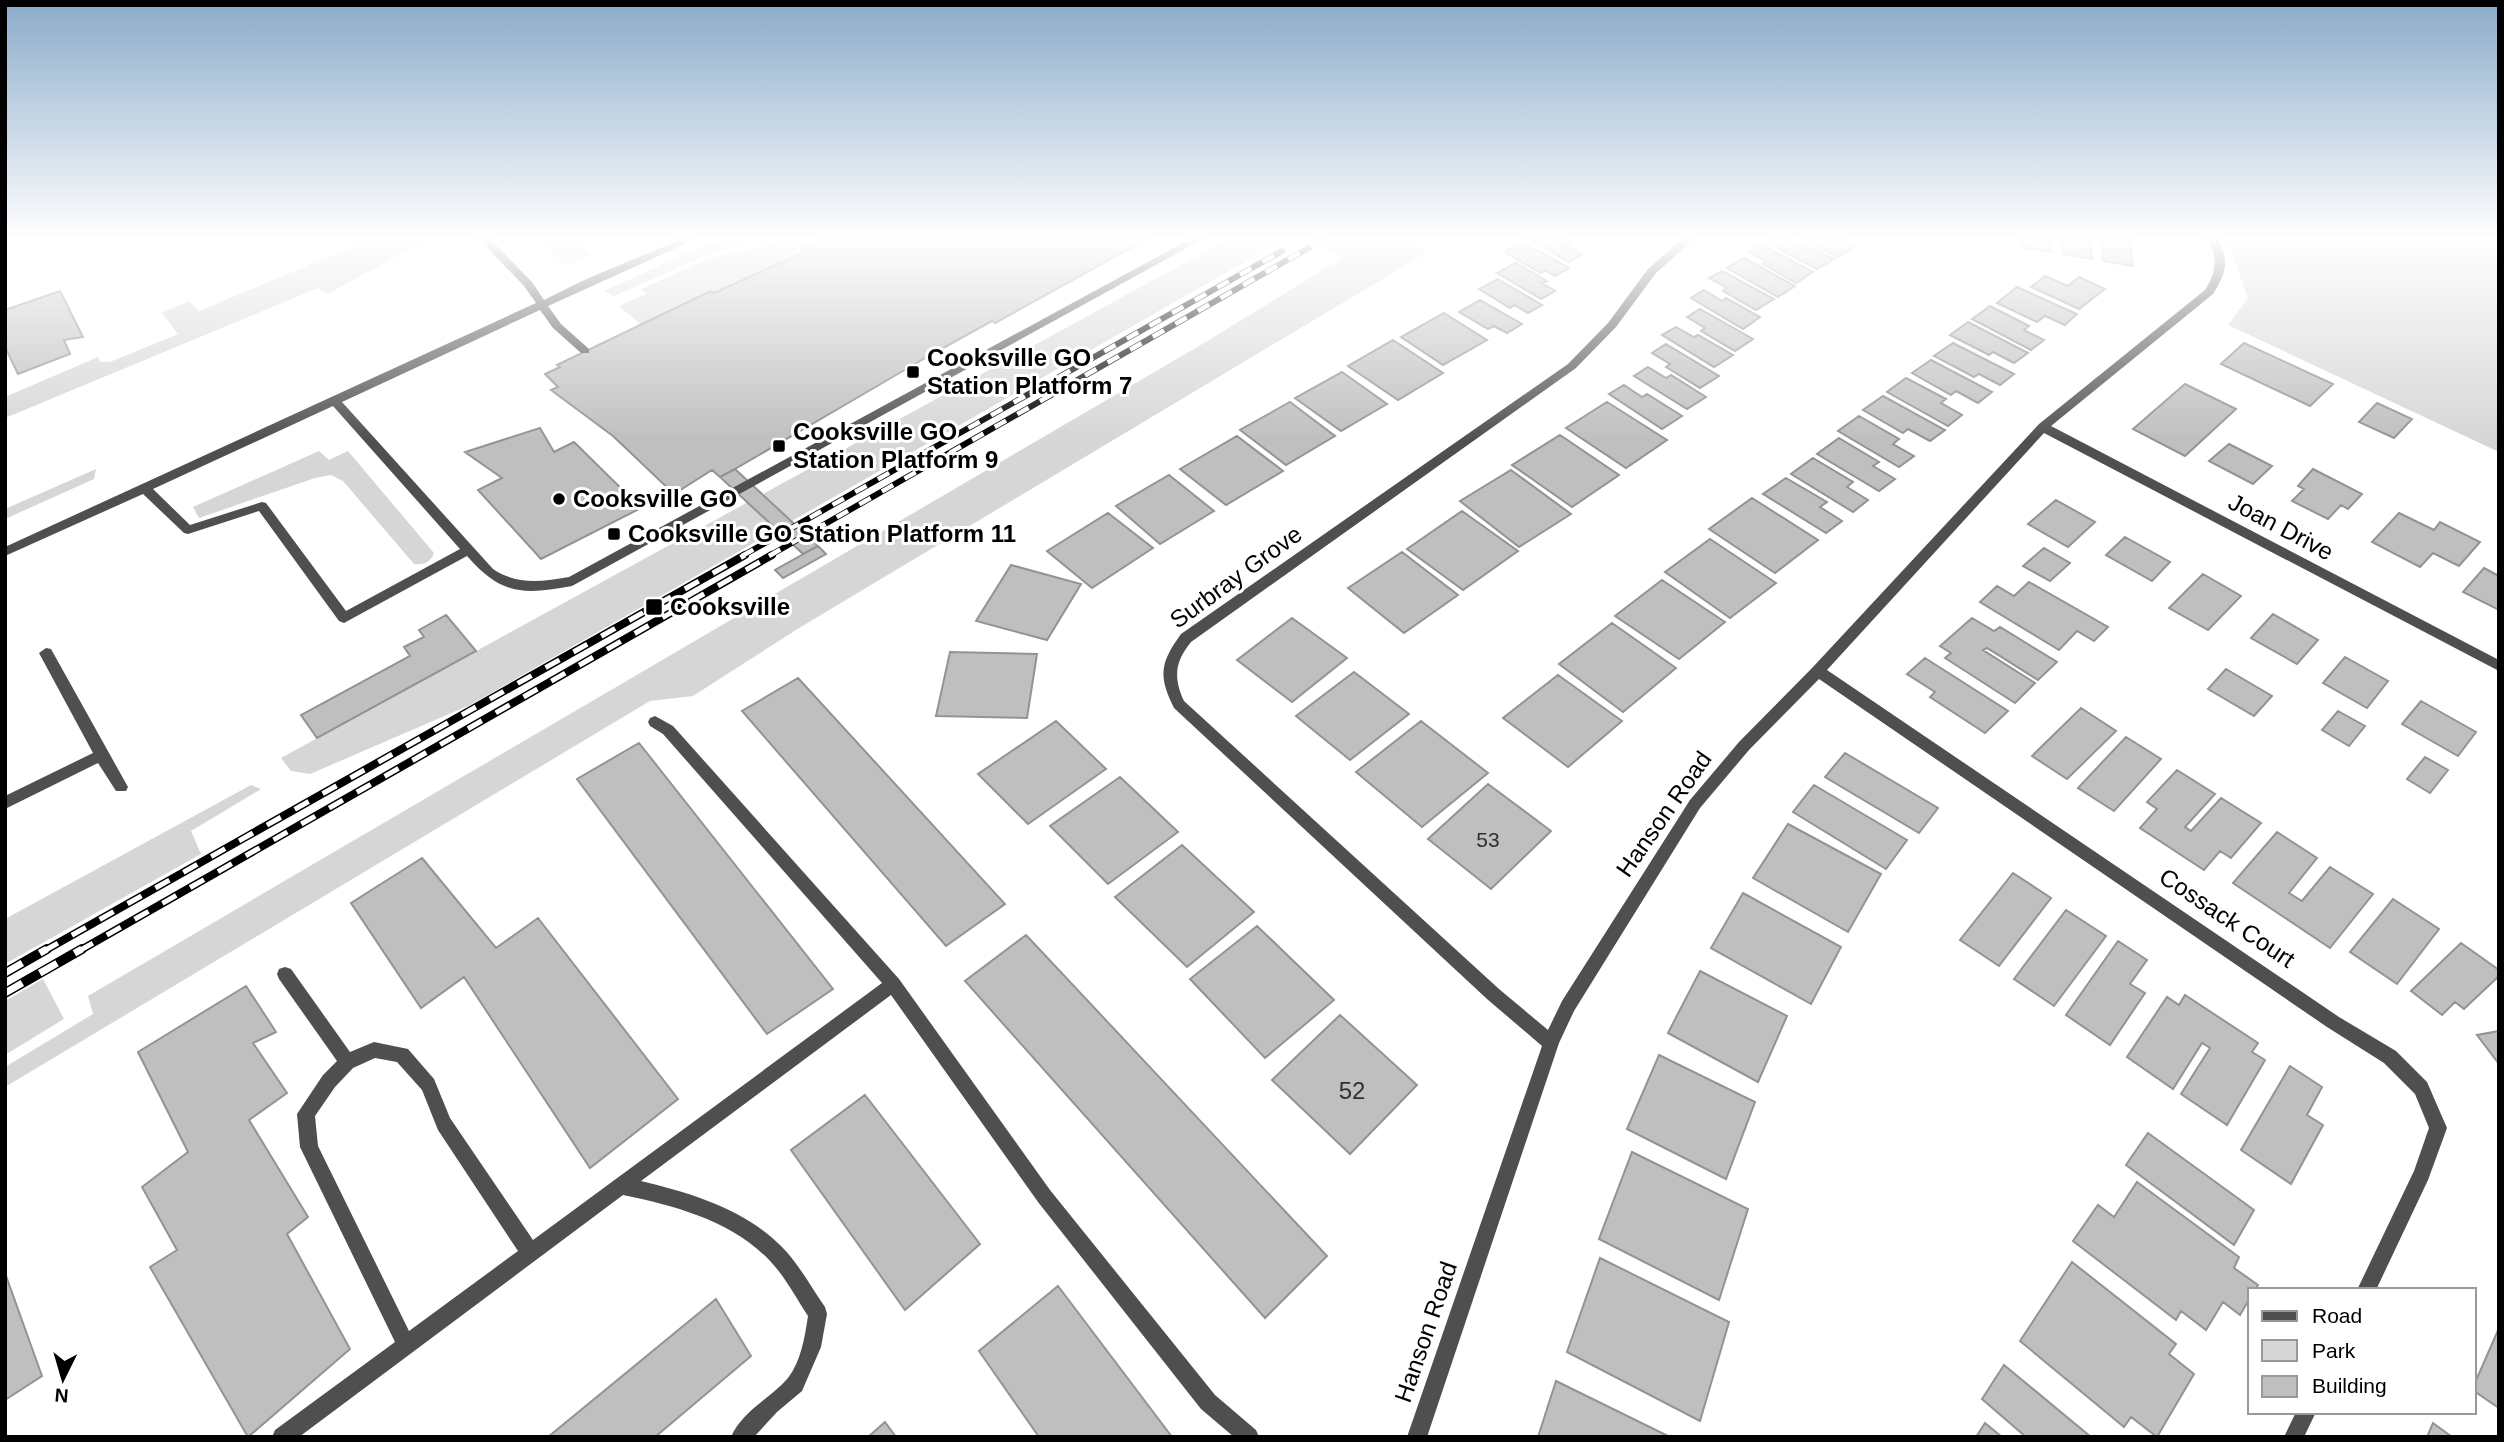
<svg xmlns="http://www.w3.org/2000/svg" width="2504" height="1442" viewBox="0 0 2504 1442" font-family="Helvetica,sans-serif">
<rect width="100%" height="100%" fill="#fff"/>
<!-- green -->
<path fill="#d6d6d6" d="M 372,239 L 426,241 L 327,294 L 318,288 L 5,418 L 5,397 L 98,357 L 101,362 L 110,362 L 178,334 L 162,313 L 189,301 L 199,311 Z
M 542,239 L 572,239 L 591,254 L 570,264 L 562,263 Z
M 733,239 L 767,239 L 721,249 L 614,296 L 604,291 L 701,247 Z
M 792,239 L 809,243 L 791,252 L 795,255 L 641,325 L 619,306 L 646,294 L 641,289 L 710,258 Z
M 1228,239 L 1285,239 L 470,705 L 310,774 L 291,771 L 281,758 Z
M 1334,239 L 1418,239 L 1412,243 L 1426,253 L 799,628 L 693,696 L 650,701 L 5,1087 L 5,1067 L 93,1014 L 88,996 L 1209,340 L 1342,258 L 1322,245 Z
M 2227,239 L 2499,239 L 2499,452 L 2228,325 L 2248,298 Z
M 319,451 L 329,460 L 348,451 L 434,553 C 430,563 424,565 414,564 L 343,481 L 331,475 L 315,478 L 199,518 L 193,507 Z
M 96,469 L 94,479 L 5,519 L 5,509 Z
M 251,785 L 261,789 L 191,831 L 201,854 L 5,964 L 5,919 Z
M 43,979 L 64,1019 L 5,1055 L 5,1001 Z"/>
<!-- building -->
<path fill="#bfbfbf" stroke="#939393" stroke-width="2" d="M 821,239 L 1147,239 L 995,323 L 992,321 L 932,354 L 735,469 L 720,477 L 712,470 L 674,494 L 613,436 L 551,390 L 558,387 L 545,374 L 560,367 L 557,365 L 711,291 L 714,293 L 804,252 L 801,249 Z
M 1529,239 L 1564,239 L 1570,242 L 1565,245 L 1582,254 L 1569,262 Z
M 1771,239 L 1788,239 L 1796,244 L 1801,242 L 1834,259 L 1817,269 L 1766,242 Z
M 1839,239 L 1854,247 L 1838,257 L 1804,240 Z
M 2022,239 L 2050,239 L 2051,252 L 2022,247 Z
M 2062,239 L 2090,239 L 2092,259 L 2063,254 Z
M 2101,239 L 2130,240 L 2133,266 L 2103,261 Z
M 1522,242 L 1569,268 L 1555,276 L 1545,270 L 1541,273 L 1504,252 Z
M 1762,245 L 1813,272 L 1796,283 L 1763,264 L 1767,262 L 1749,252 Z
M 1744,258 L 1795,286 L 1778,297 L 1727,268 Z
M 1516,263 L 1547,281 L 1542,283 L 1555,291 L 1541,299 L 1497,273 Z
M 1722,271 L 1774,299 L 1756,310 L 1723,291 L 1727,288 L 1709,278 Z
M 2045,276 L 2068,286 L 2079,277 L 2105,289 L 2079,309 L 2031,287 Z
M 1498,279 L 1542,305 L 1528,313 L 1514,305 L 1510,308 L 1479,289 Z
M 2017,287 L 2077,314 L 2065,325 L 2045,316 L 2037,322 L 1997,303 Z
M 1704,290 L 1722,301 L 1726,298 L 1760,317 L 1743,329 L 1691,298 Z
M 60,291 L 83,337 L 64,340 L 70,354 L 18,374 L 5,347 L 5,310 Z
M 1480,300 L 1522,324 L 1507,333 L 1494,326 L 1488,329 L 1459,312 Z
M 1990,306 L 2029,326 L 2024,330 L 2044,340 L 2031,350 L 1972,319 Z
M 1700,309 L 1753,339 L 1735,351 L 1701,331 L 1705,328 L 1687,317 Z
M 1444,313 L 1487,340 L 1443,365 L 1401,337 Z
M 1968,322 L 2028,353 L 2014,363 L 1993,352 L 1989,355 L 1950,335 Z
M 1676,327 L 1694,337 L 1698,335 L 1733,355 L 1714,367 L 1662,335 Z
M 1393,340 L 1443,373 L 1398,400 L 1348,366 Z
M 1953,343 L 2014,374 L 2000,385 L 1979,374 L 1974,377 L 1934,356 Z
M 2244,343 L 2333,384 L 2310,406 L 2221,364 Z
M 1666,344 L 1719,376 L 1700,388 L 1666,367 L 1670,364 L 1652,353 Z
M 1931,360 L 1992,392 L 1978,403 L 1956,391 L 1951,395 L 1912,373 Z
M 1648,367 L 1666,378 L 1671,375 L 1706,397 L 1687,409 L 1634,376 Z
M 1342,372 L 1387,404 L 1341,431 L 1295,398 Z
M 1906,378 L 1946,399 L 1941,403 L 1962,415 L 1948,426 L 1887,392 Z
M 2185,384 L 2236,409 L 2185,456 L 2133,429 Z
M 1624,385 L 1642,397 L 1647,394 L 1682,416 L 1662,429 L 1609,394 Z
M 1883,396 L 1945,430 L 1930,441 L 1908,429 L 1903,433 L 1863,410 Z
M 1290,402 L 1335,436 L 1286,465 L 1240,430 Z
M 1607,402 L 1667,440 L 1626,468 L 1566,428 Z
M 2377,403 L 2412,419 L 2394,438 L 2359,422 Z
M 1859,416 L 1899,439 L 1893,444 L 1914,456 L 1899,467 L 1838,431 Z
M 540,428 L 554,452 L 574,442 L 641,508 L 541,559 L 478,490 L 502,478 L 465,452 Z
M 1560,435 L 1619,475 L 1572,507 L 1512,465 Z
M 1237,436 L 1283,471 L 1226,505 L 1180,469 Z
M 1839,438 L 1879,462 L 1873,466 L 1895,479 L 1879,491 L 1817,454 Z
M 2229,444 L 2272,466 L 2253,484 L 2209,461 Z
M 1813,458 L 1853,482 L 1847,487 L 1868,500 L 1853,512 L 1791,474 Z
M 735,469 L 818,546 L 803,554 L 720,477 Z
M 2313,469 L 2362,494 L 2348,509 L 2341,505 L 2328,519 L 2292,501 L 2304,489 L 2298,486 Z
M 1511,470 L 1571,514 L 1519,547 L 1460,501 Z
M 1169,475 L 1214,511 L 1160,544 L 1116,506 Z
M 1786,478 L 1827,502 L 1820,507 L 1842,521 L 1826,533 L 1763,494 Z
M 1752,498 L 1818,540 L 1775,573 L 1709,529 Z
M 2056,500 L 2095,522 L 2068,547 L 2028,524 Z
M 1462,511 L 1518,551 L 1463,590 L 1407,549 Z
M 1108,513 L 1153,548 L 1092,588 L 1047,551 Z
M 2399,513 L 2434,530 L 2440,522 L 2480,542 L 2459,566 L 2433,553 L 2420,567 L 2372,542 Z
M 2125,537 L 2170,562 L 2152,581 L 2106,555 Z
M 1710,539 L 1776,583 L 1730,618 L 1665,572 Z
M 818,546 L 826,554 L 783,578 L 775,570 Z
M 2044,548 L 2070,563 L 2050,581 L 2023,566 Z
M 1402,552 L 1458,595 L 1404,633 L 1348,588 Z
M 1011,565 L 1081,584 L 1047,640 L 976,621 Z
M 2484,568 L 2497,575 L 2499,573 L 2499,610 L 2463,592 Z
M 2203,574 L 2241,596 L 2208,630 L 2169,608 Z
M 1662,580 L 1725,622 L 1679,659 L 1615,616 Z
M 2029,582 L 2108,627 L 2094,641 L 2077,631 L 2059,650 L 1980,602 L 1997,586 L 2014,596 Z
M 2273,614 L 2318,640 L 2297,664 L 2251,638 Z
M 446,615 L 476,651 L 317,738 L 301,715 L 410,656 L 404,647 L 424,637 L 419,630 Z
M 1292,618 L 1347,658 L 1292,702 L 1237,660 Z
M 1972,618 L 1994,631 L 2000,627 L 2057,662 L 2038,680 L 1987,648 L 1983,650 L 2035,683 L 2015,703 L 1945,658 L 1951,653 L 1940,646 Z
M 1612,623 L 1676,668 L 1623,712 L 1559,664 Z
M 950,652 L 1037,654 L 1027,718 L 936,716 Z
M 2345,657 L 2388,681 L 2367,708 L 2323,683 Z
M 1925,658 L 2008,711 L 1985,733 L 1930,697 L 1935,692 L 1907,674 Z
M 2226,669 L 2272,696 L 2254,716 L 2208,689 Z
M 1354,672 L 1409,714 L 1350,760 L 1296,716 Z
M 1558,675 L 1622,721 L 1568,767 L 1503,718 Z
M 798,678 L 1005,904 L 946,946 L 742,711 Z
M 2421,701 L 2476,732 L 2458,756 L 2402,724 Z
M 2081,708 L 2116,731 L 2067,779 L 2032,756 Z
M 2338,711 L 2365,726 L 2349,746 L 2322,730 Z
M 1056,721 L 1106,769 L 1028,824 L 978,774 Z
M 1421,721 L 1488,773 L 1422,827 L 1356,772 Z
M 2126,737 L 2161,759 L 2114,811 L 2078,788 Z
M 639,743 L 833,989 L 767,1034 L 577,779 Z
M 1845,753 L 1938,808 L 1919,833 L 1825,777 Z
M 2425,757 L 2448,770 L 2430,793 L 2407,779 Z
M 2177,770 L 2215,794 L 2185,827 L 2191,831 L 2221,798 L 2261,823 L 2231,858 L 2220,851 L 2204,870 L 2140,828 L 2157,809 L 2147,802 Z
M 1120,777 L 1178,832 L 1108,884 L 1050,826 Z
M 1488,784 L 1551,831 L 1491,889 L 1428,839 Z
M 1814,785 L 1907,840 L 1886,869 L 1793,812 Z
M 1788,824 L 1881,874 L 1848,932 L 1753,878 Z
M 2277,832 L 2317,858 L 2289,893 L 2302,901 L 2330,867 L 2373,894 L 2330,948 L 2233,883 Z
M 1182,845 L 1254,912 L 1187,967 L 1115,897 Z
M 422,858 L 496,948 L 538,918 L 678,1099 L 590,1168 L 464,977 L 421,1008 L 351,903 Z
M 2013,873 L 2051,898 L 1999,966 L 1960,940 Z
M 1743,893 L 1841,947 L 1811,1004 L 1711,948 Z
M 2393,899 L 2439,929 L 2397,984 L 2350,952 Z
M 2066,910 L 2106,936 L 2054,1006 L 2014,979 Z
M 1257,926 L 1334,1000 L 1265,1058 L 1190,979 Z
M 1026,935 L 1327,1256 L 1265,1318 L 965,981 Z
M 2118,941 L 2147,960 L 2130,984 L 2145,993 L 2110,1045 L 2066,1015 Z
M 2461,943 L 2499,970 L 2499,976 L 2464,1009 L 2455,1002 L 2442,1015 L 2411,991 Z
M 1700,971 L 1787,1016 L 1758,1082 L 1668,1033 Z
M 246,986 L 276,1032 L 253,1043 L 287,1093 L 249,1120 L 308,1217 L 287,1234 L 350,1349 L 248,1437 L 150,1267 L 177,1250 L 142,1187 L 188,1152 L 138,1052 Z
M 2185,995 L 2258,1043 L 2252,1052 L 2265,1060 L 2227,1125 L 2181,1094 L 2210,1048 L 2202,1043 L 2173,1089 L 2127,1057 L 2167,997 L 2179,1005 Z
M 1340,1015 L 1417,1085 L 1350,1154 L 1272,1080 Z
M 2499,1031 L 2499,1064 L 2477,1035 Z
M 1659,1055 L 1755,1102 L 1726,1179 L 1627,1129 Z
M 2290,1066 L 2322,1087 L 2307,1115 L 2323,1125 L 2291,1184 L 2241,1150 Z
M 865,1095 L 980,1244 L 905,1310 L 791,1150 Z
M 2148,1133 L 2254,1210 L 2234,1245 L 2126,1165 Z
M 1632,1152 L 1748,1209 L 1719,1300 L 1599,1239 Z
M 2137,1182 L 2239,1257 L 2234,1268 L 2258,1285 L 2255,1290 L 2250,1290 L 2250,1298 L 2240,1315 L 2223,1302 L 2206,1330 L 2181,1311 L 2176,1320 L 2073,1241 L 2098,1205 L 2114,1217 Z
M 1600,1258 L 1729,1322 L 1700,1421 L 1567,1352 Z
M 2072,1262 L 2176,1344 L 2169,1354 L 2194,1374 L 2157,1437 L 2131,1417 L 2124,1427 L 2020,1341 Z
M 5,1273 L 42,1376 L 5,1400 Z
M 1058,1286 L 1172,1437 L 1039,1437 L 979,1351 Z
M 716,1299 L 751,1356 L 655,1437 L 548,1437 Z
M 2499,1328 L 2499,1408 L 2474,1391 L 2474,1385 Z
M 2004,1365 L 2091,1437 L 2026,1437 L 1982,1399 Z
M 1556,1381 L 1670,1437 L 1538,1437 Z
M 885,1422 L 896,1437 L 868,1437 Z
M 1985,1423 L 2002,1437 L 1976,1437 Z
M 2433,1423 L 2452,1437 L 2427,1437 Z"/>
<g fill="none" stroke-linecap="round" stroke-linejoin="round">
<!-- lane -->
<path fill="#4f4f4f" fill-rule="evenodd" d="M 479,239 L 490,239 L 532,282 L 544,300 L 582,281 L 681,239 L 696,239 L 548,306 L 561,324 L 589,349 L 589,353 L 581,353 L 553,328 L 540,310 L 342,402 L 493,569 C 517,585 541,582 569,577 L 1190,239 L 1203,239 L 572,586 C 523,595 501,595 467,556 L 344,623 L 339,621 L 259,511 L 188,534 L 184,533 L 143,494 L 5,556 L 5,547 L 536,303 L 524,286 ZM 333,406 L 460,549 L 346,611 L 266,503 L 262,502 L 190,525 L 153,489 Z
M 46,648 L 51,649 L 128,787 L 126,791 L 116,791 L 98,763 L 5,809 L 5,796 L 93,753 L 39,653 Z
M 655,716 L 673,726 L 899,979 L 1050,1190 L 1215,1395 L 1256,1430 L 1259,1437 L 1234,1437 L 1201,1409 L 1038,1202 L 891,995 L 641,1181 C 691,1193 744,1209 781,1246 C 799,1264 811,1287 825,1307 L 827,1314 L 821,1347 L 802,1391 L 777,1412 L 754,1437 L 731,1437 C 742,1411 771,1398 788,1378 C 801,1361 805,1336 808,1316 C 796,1298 786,1278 771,1262 C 733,1221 676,1206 623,1195 L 299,1437 L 272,1437 L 275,1430 L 395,1342 L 300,1147 L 297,1114 L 323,1075 L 337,1061 L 279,979 L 277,974 L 279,969 L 285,967 L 291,969 L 350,1052 L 374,1042 L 408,1049 L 434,1079 L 450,1118 L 533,1240 L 882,983 L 663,734 L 650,726 L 648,722 L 650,718 ZM 375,1058 L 397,1062 L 422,1090 L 438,1130 L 518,1251 L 409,1331 L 318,1146 L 315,1116 L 335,1087 L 353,1068 Z"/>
<!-- street -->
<path fill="#4f4f4f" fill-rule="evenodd" d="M 1682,239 L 1694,239 L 1656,273 L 1616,327 L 1576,368 L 1191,642 C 1175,662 1173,677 1184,701 L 1499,989 L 1548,1030 L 1562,1001 L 1690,800 L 1739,742 L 1813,667 L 2039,424 L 2205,290 C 2216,273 2219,257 2207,239 L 2217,239 C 2231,259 2225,276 2213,294 L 2051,426 L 2499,660 L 2499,671 L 2044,433 L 1827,670 L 2339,1017 L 2396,1051 L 2427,1082 L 2447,1128 L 2428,1180 L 2376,1290 L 2357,1290 L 2414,1171 L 2429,1128 L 2415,1094 L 2384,1063 L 2327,1027 L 1819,679 L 1749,750 L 1700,808 L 1574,1011 L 1559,1043 L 1427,1437 L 1407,1437 L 1542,1046 L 1487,999 L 1174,708 C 1158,676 1160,663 1181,634 L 1568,364 L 1608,323 L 1648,269 Z
M 2296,1412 L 2316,1412 L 2304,1437 L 2284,1437 Z"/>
<!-- rail-far2 casing -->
<g stroke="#000" stroke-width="6">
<path id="rail-far2" d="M 742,556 L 1282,251
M 769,556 L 1324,239"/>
</g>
<!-- rail-far1 casing -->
<g stroke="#000" stroke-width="8">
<path id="rail-far1" d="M 44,951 L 745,555
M 79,951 L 772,555"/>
</g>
<!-- rail casing -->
<g stroke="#000" stroke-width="10">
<path id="rail" d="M 5,973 L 47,949
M 5,993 L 82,949"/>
</g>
<!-- rail-far2 -->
<use href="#rail-far2" stroke="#fff" stroke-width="4.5" stroke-dasharray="13" stroke-linecap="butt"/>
<!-- rail-far1 -->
<use href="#rail-far1" stroke="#fff" stroke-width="5" stroke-dasharray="16" stroke-linecap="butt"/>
<!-- rail -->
<use href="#rail" stroke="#fff" stroke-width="7" stroke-dasharray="20" stroke-linecap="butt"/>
</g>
<!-- sky -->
<linearGradient id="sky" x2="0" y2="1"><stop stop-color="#8aabca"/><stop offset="0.54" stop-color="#fff"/><stop offset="1" stop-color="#fff" stop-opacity="0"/></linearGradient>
<rect width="2504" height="441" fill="url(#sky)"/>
<!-- markers -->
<g fill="#000" stroke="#fff" stroke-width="2.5">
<rect x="906" y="365" width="14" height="14" rx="3.5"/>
<rect x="772" y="439" width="14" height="14" rx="3.5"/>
<circle cx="559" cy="499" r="7"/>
<rect x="607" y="527" width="14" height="14" rx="3.5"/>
<rect x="645" y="598" width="18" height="18" rx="3.5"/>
</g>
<g text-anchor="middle" stroke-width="6" stroke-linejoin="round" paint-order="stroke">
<!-- number labels -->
<g font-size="21" fill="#303030">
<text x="1488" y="847">53</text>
</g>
<!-- poi labels -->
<g font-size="24" font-weight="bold" fill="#000" stroke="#fff" text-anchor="start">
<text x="927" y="366">Cooksville GO<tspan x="927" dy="28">Station Platform 7</tspan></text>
<text x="793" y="440">Cooksville GO<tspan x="793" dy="28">Station Platform 9</tspan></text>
<text x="573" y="507">Cooksville GO</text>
<text x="628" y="542">Cooksville GO Station Platform 11</text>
<text x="670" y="615">Cooksville</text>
</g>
<!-- street labels -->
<g font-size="24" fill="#000" stroke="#fff">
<text transform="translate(2281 527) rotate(28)" y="8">Joan Drive</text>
<text transform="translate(1236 577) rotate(-36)" y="8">Surbray Grove</text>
<text transform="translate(1664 814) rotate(-55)" y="8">Hanson Road</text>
<text transform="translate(2227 918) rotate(34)" y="8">Cossack Court</text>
<text transform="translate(1426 1332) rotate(-71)" y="8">Hanson Road</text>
</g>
<!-- near-number labels -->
<g font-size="24" fill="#303030">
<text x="1352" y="1099">52</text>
</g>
</g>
<!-- border -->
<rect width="2504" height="1442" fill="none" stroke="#000000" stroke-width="14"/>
<!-- legend -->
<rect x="2248" y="1288" width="228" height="126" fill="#ffffff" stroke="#999999" stroke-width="2"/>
<rect x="2262" y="1311" width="35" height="10" fill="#4f4f4f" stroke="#999999" stroke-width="2"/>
<text x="2312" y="1323" font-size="21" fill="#000000">Road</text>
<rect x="2262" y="1340" width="35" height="21" fill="#d6d6d6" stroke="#999999" stroke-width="2"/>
<text x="2312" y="1358" font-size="21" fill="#000000">Park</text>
<rect x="2262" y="1376" width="35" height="21" fill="#bfbfbf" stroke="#999999" stroke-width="2"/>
<text x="2312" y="1393" font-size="21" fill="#000000">Building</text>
<!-- north arrow -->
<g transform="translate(63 1379) rotate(185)" stroke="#ffffff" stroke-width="5" paint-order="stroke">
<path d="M0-5L12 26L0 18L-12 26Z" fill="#000000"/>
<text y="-10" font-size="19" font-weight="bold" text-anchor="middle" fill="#000000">N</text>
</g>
</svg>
